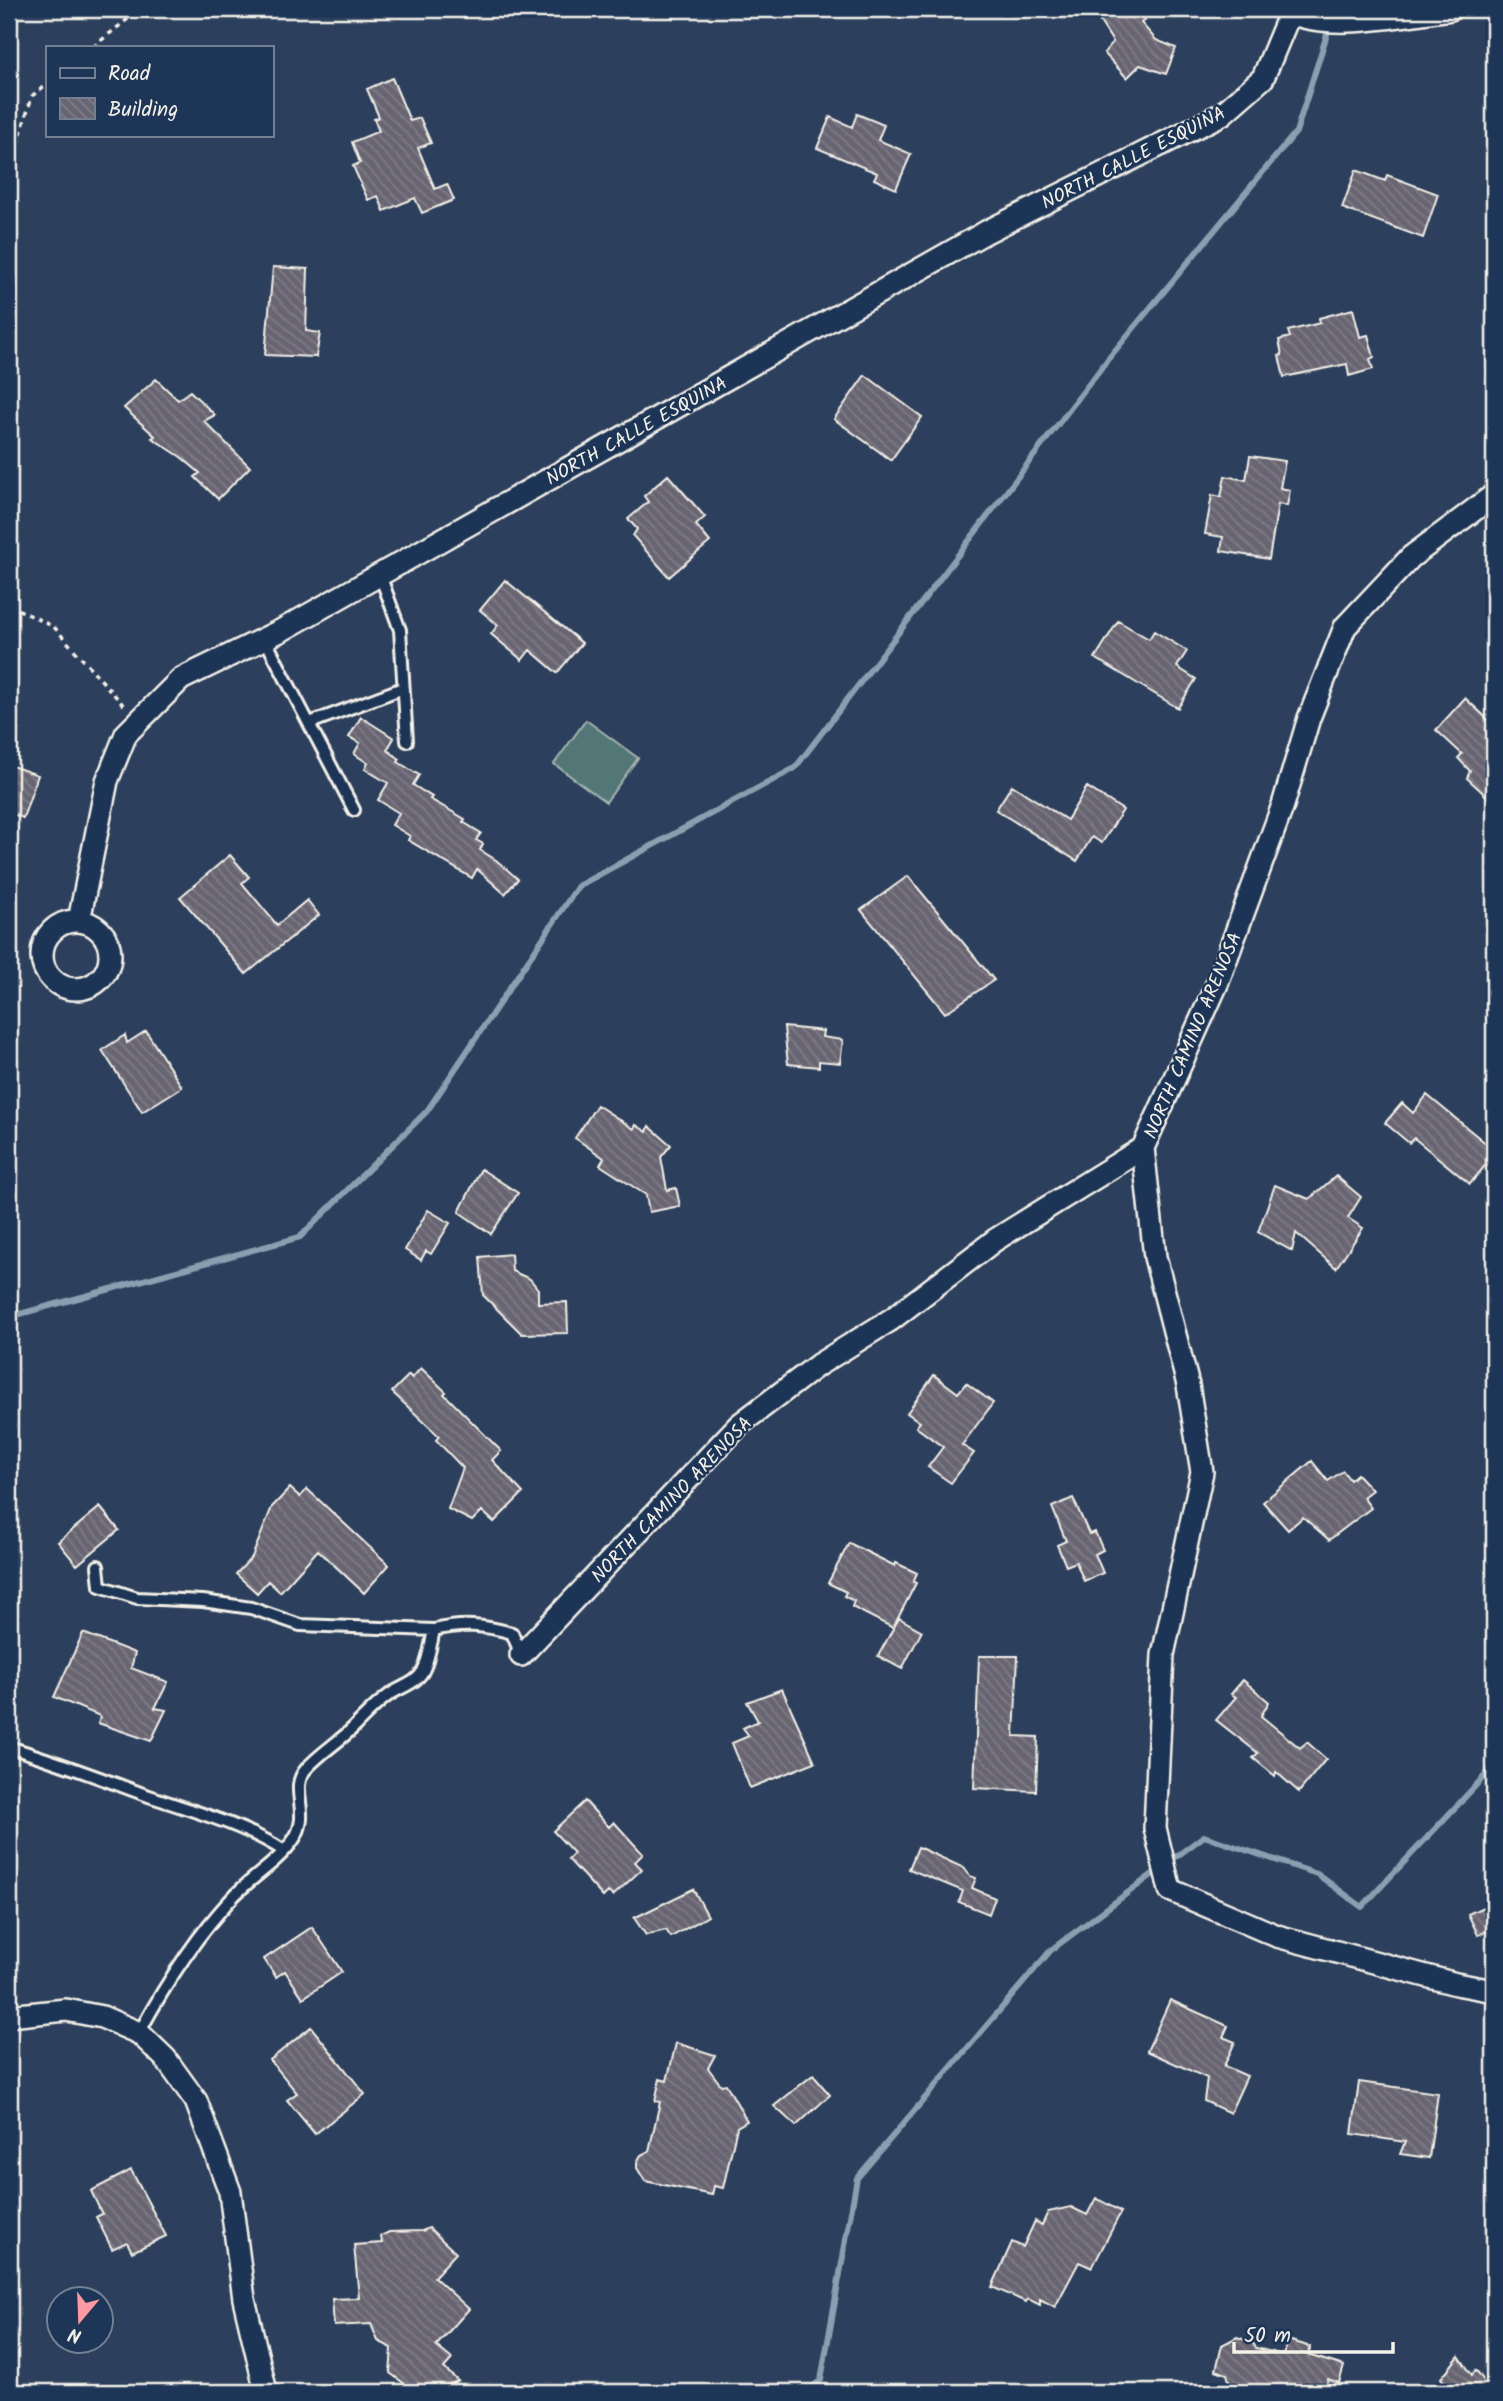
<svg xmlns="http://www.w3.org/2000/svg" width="1503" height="2401" viewBox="0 0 1503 2401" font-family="Kalam,sans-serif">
<defs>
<pattern id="building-back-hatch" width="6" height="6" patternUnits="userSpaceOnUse" patternTransform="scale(1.75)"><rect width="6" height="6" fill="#686572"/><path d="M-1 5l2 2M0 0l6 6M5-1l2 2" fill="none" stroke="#7e7c86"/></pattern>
</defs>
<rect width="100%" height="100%" fill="#2c3f5c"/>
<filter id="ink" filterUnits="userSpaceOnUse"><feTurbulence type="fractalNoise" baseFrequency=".0143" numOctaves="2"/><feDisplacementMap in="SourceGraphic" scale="14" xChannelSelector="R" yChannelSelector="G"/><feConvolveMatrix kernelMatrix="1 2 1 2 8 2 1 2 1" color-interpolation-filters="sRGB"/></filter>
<g filter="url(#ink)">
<!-- garden -->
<path fill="#537677" stroke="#a4b4b0" stroke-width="2" d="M 586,720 L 638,758 L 606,802 L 554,764 Z"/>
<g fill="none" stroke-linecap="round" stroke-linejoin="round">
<!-- stream -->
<path stroke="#8aa0b0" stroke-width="6" d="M 9,1317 L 300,1237 L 427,1111 L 578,886 L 795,768 L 1108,359 L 1296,132 L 1335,9
M 806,2392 L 821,2380 L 857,2178 L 1051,1950 L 1204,1836 L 1317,1874 L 1362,1907 L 1494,1766"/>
</g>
<!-- building -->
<path fill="url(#building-back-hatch)" stroke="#f4f1e8" stroke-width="2" d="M 1092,9 L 1134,9 L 1145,20 L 1141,23 L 1156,40 L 1176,48 L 1166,74 L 1140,65 L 1127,78 L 1104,53 L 1113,42 Z
M 392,78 L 410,121 L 420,118 L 431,143 L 418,148 L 435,189 L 447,184 L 454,200 L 422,213 L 415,198 L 384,211 L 378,196 L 368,200 L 353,166 L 360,163 L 352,142 L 379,131 L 374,119 L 379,117 L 367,89 Z
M 857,114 L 884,125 L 878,140 L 911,154 L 896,189 L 874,179 L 877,173 L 817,148 L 830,117 L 852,127 Z
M 1356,170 L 1385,181 L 1387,175 L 1438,194 L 1423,238 L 1342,208 Z
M 273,267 L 308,269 L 306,331 L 320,333 L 316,357 L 265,355 Z
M 1353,309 L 1360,337 L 1368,335 L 1374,357 L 1370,359 L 1373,369 L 1349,376 L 1347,364 L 1284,377 L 1279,356 L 1282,355 L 1279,340 L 1290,337 L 1288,331 L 1320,323 L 1319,318 Z
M 865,375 L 922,417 L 891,460 L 834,419 Z
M 156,379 L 178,400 L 190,391 L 215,415 L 204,421 L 250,467 L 218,499 L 195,477 L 200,473 L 181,457 L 152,438 L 155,436 L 124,408 Z
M 1250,456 L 1285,461 L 1280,488 L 1290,490 L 1287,506 L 1278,504 L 1269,559 L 1221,551 L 1223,537 L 1205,534 L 1212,495 L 1221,497 L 1225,476 L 1246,480 Z
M 668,475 L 705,517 L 696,525 L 710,542 L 669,577 L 633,536 L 637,529 L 628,519 L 648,502 L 644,496 Z
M 505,580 L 582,643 L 557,673 L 530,650 L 522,660 L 491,634 L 498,625 L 480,610 Z
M 1118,621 L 1149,639 L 1154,631 L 1187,651 L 1177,667 L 1196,679 L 1178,708 L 1095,658 Z
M 1465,698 L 1494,725 L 1494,803 L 1467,778 L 1470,771 L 1458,758 L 1462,754 L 1436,730 Z
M 361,717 L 394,738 L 387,750 L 400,759 L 398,762 L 419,775 L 413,785 L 432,797 L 430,799 L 465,819 L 463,822 L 481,833 L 476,840 L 483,844 L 480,850 L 496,860 L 518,879 L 505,894 L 477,869 L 472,878 L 408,840 L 410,836 L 392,825 L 399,813 L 378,800 L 388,783 L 365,769 L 368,763 L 354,754 L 360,743 L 349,737 Z
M 9,765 L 38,775 L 23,818 L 9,813 Z
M 1012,785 L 1067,820 L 1087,787 L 1123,810 L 1102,843 L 1092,837 L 1077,861 L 996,810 Z
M 230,855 L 249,877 L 242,883 L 277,925 L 307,900 L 319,915 L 246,974 L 180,897 Z
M 908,876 L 994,980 L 945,1013 L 861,910 Z
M 784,1027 L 823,1031 L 822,1037 L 843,1040 L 840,1063 L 819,1061 L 819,1067 L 788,1064 Z
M 146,1031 L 182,1087 L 142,1112 L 102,1050 L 125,1035 L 127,1043 Z
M 1427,1095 L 1494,1150 L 1494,1155 L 1470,1184 L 1414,1138 L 1409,1143 L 1385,1123 L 1402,1103 L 1413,1113 Z
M 597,1105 L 634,1129 L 636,1125 L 647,1132 L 649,1126 L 671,1145 L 661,1157 L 667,1190 L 676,1188 L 680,1206 L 649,1212 L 646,1195 L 600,1165 L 604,1158 L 575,1138 Z
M 481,1169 L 518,1193 L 491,1234 L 459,1212 Z
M 1336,1176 L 1361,1197 L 1348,1218 L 1363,1228 L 1336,1268 L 1296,1233 L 1292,1251 L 1258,1232 L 1275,1185 L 1309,1199 Z
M 428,1210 L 450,1223 L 431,1254 L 426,1251 L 421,1260 L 405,1250 Z
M 511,1254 L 512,1271 L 530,1279 L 538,1289 L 538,1303 L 567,1302 L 568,1333 L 522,1334 L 483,1295 L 480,1257 Z
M 421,1368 L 446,1392 L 444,1394 L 501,1451 L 492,1460 L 523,1493 L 494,1522 L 482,1511 L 472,1521 L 448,1509 L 463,1468 L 436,1440 L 439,1436 L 392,1392 L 409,1375 L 412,1378 Z
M 934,1375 L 958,1393 L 966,1383 L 993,1403 L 962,1445 L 974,1453 L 951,1483 L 928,1467 L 943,1447 L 916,1427 L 920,1422 L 907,1413 Z
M 1312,1461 L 1328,1481 L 1343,1471 L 1350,1480 L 1357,1474 L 1372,1490 L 1363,1497 L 1371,1508 L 1329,1540 L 1303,1517 L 1288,1530 L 1263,1502 Z
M 290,1488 L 300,1497 L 307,1489 L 389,1565 L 364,1593 L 318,1550 L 280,1592 L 268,1581 L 257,1593 L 236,1574 L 252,1557 L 272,1507 Z
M 1073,1498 L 1089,1534 L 1095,1532 L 1103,1550 L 1095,1554 L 1103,1573 L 1084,1581 L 1076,1562 L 1066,1566 L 1057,1545 L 1066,1541 L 1052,1507 Z
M 100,1507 L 119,1530 L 77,1565 L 58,1542 Z
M 849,1543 L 895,1566 L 896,1563 L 917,1573 L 913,1582 L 916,1583 L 893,1628 L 852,1607 L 854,1601 L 844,1596 L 846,1592 L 828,1583 Z
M 899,1618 L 922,1631 L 902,1669 L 878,1656 Z
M 83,1633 L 135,1653 L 131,1668 L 168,1682 L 155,1708 L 166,1710 L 151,1741 L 98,1723 L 100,1716 L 54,1697 Z
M 979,1656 L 1018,1656 L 1014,1736 L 1038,1737 L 1036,1791 L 974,1788 Z
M 1243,1680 L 1269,1702 L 1261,1716 L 1300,1748 L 1307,1742 L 1326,1759 L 1299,1792 L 1276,1772 L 1275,1776 L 1253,1758 L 1258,1753 L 1216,1720 L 1236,1697 L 1231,1694 Z
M 782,1689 L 815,1762 L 750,1788 L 732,1743 L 749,1736 L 743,1728 L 758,1721 L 747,1702 Z
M 585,1801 L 609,1827 L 614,1822 L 643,1854 L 635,1862 L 642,1869 L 613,1896 L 608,1892 L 603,1897 L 568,1859 L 574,1853 L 553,1831 Z
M 918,1847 L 964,1868 L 970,1876 L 976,1878 L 972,1888 L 995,1898 L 989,1914 L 959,1902 L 963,1891 L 909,1869 Z
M 693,1889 L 708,1916 L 671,1937 L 666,1930 L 646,1935 L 634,1918 Z
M 1494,1902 L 1494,1928 L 1478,1935 L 1468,1914 Z
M 312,1927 L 342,1972 L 303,1998 L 285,1971 L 276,1977 L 264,1959 Z
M 1170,2000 L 1228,2026 L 1223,2037 L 1235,2042 L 1224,2066 L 1247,2076 L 1230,2113 L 1204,2101 L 1207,2078 L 1147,2051 Z
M 311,2027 L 365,2094 L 315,2134 L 287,2100 L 297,2093 L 270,2060 Z
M 676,2043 L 715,2055 L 708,2068 L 721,2085 L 726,2084 L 747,2121 L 737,2127 L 723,2188 L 714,2186 L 712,2195 L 645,2181 L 637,2168 L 637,2162 L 641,2155 L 649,2151 L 660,2102 L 655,2101 L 660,2079 L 667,2081 Z
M 813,2075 L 830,2095 L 796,2126 L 774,2106 Z
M 1359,2082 L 1438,2093 L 1429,2158 L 1400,2154 L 1405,2142 L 1352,2134 Z
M 131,2170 L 166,2236 L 132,2252 L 127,2242 L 112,2249 L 96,2217 L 102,2214 L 91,2191 Z
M 1096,2198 L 1121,2212 L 1092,2268 L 1079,2262 L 1055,2307 L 1040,2299 L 1040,2305 L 1028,2299 L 1026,2302 L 992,2287 L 1012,2242 L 1023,2247 L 1035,2221 L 1042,2225 L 1048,2212 L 1071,2207 L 1087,2215 Z
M 429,2228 L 456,2253 L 434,2277 L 469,2309 L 436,2346 L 452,2359 L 444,2368 L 458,2381 L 428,2392 L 409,2387 L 390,2373 L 392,2348 L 378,2341 L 371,2324 L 334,2326 L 332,2299 L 359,2298 L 354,2245 L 382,2243 L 381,2236 L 389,2232 L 422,2231 Z
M 1237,2337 L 1253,2343 L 1256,2348 L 1284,2355 L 1288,2340 L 1311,2347 L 1308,2355 L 1344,2366 L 1339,2383 L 1328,2379 L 1324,2392 L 1249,2392 L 1231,2387 L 1227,2374 L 1216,2370 L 1222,2345 Z
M 1459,2356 L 1472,2375 L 1476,2370 L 1492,2392 L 1452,2392 L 1441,2378 Z"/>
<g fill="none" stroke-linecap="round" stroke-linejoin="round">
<!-- lane casing -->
<g stroke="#f4f1e8" stroke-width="16">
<path id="lane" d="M 380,575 L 400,630 L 407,741
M 265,639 L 354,810
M 310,723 L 403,688
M 98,1566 L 100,1586 L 137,1598 L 203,1601 L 251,1608 L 300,1625 L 434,1630
M 9,1747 C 55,1761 100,1778 146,1795 C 192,1811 243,1824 284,1851
M 139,2033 C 165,1985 195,1937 232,1898 C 251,1877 278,1863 294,1839 C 312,1812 288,1789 306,1769 C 320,1753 339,1742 354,1727 C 365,1716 376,1704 389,1695 C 400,1687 416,1684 423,1671 C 429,1659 431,1643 434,1630 C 464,1623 483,1625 512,1633 L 521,1655"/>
</g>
<!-- street casing -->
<g stroke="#f4f1e8" stroke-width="26">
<path id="street" d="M 1282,9 C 1326,33 1402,15 1451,9
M 79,921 L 107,781 L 126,734 L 181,679 L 282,630 L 986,232 L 1222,114 L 1263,78 L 1290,13
M42 955a34 34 0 1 1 68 0a34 34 0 1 1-68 0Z
M 1143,1148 L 1155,1257 L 1188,1385 L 1202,1472 L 1163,1655 L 1155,1828 L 1170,1890 L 1277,1936 L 1456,1984 L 1494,1991
M 521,1655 L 740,1424 L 818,1365 L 892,1319 L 995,1240 L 1143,1148 L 1217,984 L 1283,805 L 1309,718 L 1345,627 L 1411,557 L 1494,495
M 9,2016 L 66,2010 L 102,2017 L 139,2033 L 165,2058 L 196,2101 L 230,2192 L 244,2299 L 266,2392"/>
</g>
<!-- path -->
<path stroke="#f4f1e8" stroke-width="3.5" stroke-dasharray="5 5" stroke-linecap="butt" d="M 93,47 L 134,14 L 145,9
M 9,173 L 32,96 L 47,84
M 9,605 L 54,627 L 126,708"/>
<!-- lane -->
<use href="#lane" stroke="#1d3557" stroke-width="10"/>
<!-- street -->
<use href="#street" stroke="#1d3557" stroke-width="21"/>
</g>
</g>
<g text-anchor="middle" stroke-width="5" stroke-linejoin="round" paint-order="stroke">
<!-- street labels -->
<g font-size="19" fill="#f4f1e8" stroke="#1d3557">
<text transform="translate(1133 157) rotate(-27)" y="7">NORTH CALLE ESQUINA</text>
<text transform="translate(636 430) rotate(-29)" y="7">NORTH CALLE ESQUINA</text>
<text transform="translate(1192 1035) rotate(-67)" y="7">NORTH CAMINO ARENOSA</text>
<text transform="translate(671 1499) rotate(-46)" y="7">NORTH CAMINO ARENOSA</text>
</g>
</g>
<!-- margin -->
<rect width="1503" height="2401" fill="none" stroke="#1d3557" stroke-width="35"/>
<rect x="18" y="18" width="1468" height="2366" fill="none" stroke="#f4f1e8" stroke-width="2.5" filter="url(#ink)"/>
<!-- legend -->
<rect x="46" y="46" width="228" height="91" fill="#1d3557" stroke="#738091" stroke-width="2"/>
<rect x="60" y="68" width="35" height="10" fill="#1d3557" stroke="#738091" stroke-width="2"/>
<text x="108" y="80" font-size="21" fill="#f4f1e8">Road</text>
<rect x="60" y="98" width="35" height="21" fill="url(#building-back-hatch)" stroke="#738091" stroke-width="2"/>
<text x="108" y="116" font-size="21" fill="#f4f1e8">Building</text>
<!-- north arrow -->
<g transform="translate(80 2320) rotate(199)"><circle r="33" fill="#1d3557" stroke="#738091" stroke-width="2"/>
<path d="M0-5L12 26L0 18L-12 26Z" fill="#ff9aa2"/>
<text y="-10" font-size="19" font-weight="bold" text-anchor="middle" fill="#f4f1e8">N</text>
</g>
<!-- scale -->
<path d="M1234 2342v10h159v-10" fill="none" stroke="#f4f1e8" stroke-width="3.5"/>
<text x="1244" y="2342" font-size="21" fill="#f4f1e8" stroke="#1d3557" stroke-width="5" paint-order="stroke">50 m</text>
</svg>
